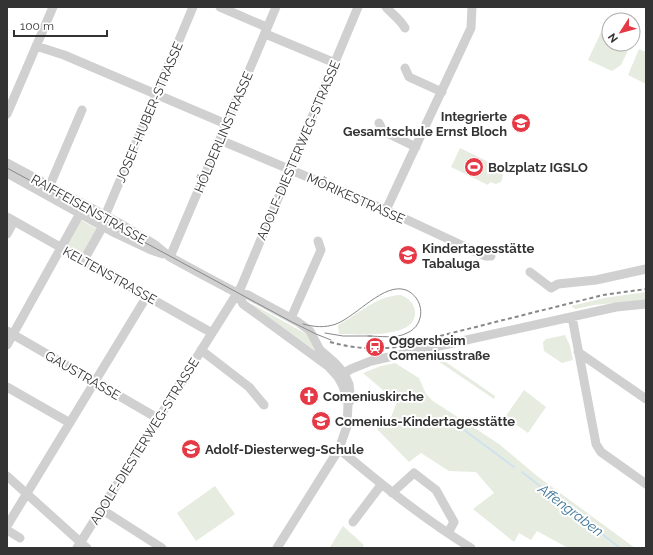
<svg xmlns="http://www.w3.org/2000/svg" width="653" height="555" viewBox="0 0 653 555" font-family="Raleway,sans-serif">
<rect width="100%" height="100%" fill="#fff"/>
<!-- green -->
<path fill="#e6ecdf" d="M 604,26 L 609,28 L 609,44 L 631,44 L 621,65 L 612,71 L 588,60 Z
M 639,49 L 646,52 L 646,84 L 628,75 Z
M 460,148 L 497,166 L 496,169 L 500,171 L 503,175 L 501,182 L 496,184 L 490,182 L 488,185 L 451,167 Z
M 79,219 L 99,230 L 83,258 L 64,247 Z
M 646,292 L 646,300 L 594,305 L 575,309 L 571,306 L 604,298 Z
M 401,295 C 408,298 414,303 415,311 C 418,340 357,334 339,334 L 338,325 C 358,315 377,295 401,295 Z
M 252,304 L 310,336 L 318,352 L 314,353 L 313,349 L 251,306 Z
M 565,335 L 570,346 L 573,360 L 562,363 L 544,351 L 543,342 L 546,339 Z
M 438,353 L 442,354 L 440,358 L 495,396 L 494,399 L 438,361 Z
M 395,363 L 419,378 L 426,394 L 433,401 L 499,444 L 537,476 L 635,548 L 568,548 L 537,531 L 531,540 L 519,533 L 514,542 L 473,509 L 494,493 L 476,472 L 449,471 L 421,453 L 409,462 L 377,429 L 391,417 L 397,402 L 363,373 L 381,366 Z
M 524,390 L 546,407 L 528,433 L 505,417 Z
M 215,486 L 235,514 L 196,541 L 177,513 Z
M 343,526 L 364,545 L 362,548 L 330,547 Z"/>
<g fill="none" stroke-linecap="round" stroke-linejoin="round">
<!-- stream -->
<path stroke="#cfe2ee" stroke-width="2" d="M 452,421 L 514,467
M 522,472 L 620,548"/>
<!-- minor -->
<path stroke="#d0d0d0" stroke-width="9" d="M 220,7 L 264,26 L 268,35 L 335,63
M 386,7 C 392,14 400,19 405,28
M 36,46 L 64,55 L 226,124
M 405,68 L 409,77 L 442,92
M 7,114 L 53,7
M 379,123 L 383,131 L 416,147
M 220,140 L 386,210 L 485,256 L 491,256
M 7,163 L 121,224 L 154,244 L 170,257 L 203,275 L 237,293 L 248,295 L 298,322 L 310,331 L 320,350 L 335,363 L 344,373 L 349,384 L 350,393 L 350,401 L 348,404
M 7,173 L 115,233 L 151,250 L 163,254
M 47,192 L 82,110
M 386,210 L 471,28 L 472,7
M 7,217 L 212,333
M 7,234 L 14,221
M 170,257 L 276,7
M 84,260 L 103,226 L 105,216 L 193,7
M 530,272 L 551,288 L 558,284 L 596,280 L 646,269
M 237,293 L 243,304 L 328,366 L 338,377 L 343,386 L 348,404 L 347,426 L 339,449 L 277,548
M 572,317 L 596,444 L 601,452 L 646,484
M 291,318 L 321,250 L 318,241
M 7,331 L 159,419
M 7,345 L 83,208
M 201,350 L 249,387 L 264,405
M 578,352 L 646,399
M 339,376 L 351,369 L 371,361 L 616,307 L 646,304
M 7,387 L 70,423
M 339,449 C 382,485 424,519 471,548
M 7,476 L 87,548
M 392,493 L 414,473 L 436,490 L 454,522 L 448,533
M 101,509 L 162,548
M 353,522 L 381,485
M 7,526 L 147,296
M 7,530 L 20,538
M 77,548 L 241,287 L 358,7"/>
<!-- tram -->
<path stroke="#888" stroke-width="1" d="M 7,168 L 290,321 L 316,334 L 331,340
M 303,324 C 314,327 325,328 336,324 C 357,316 384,282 406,290 C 425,298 426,325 407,333 C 396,339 380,336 368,336
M 325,333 L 343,336 L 372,336"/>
<!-- rail -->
<path stroke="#888" stroke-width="2" stroke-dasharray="4 3" stroke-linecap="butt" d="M 330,342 C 352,348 373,350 396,347 L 603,295 L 646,289"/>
</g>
<!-- icons -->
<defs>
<g id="school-disc" transform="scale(1)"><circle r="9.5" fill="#e63946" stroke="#fff"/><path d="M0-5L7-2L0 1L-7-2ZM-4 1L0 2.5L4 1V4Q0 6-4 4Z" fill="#fff"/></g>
<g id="stadium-disc" transform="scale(1)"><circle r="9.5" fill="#e63946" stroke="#fff"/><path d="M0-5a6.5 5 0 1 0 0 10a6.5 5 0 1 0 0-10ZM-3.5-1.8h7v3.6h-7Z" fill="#fff"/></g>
<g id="station-disc" transform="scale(1)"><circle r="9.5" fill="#e63946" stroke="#fff"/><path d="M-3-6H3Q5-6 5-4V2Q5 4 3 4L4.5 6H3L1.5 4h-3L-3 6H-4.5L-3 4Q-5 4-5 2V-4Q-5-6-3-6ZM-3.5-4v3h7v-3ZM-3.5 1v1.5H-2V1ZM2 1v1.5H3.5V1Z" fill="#fff"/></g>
<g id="church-disc" transform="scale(1)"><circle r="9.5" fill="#e63946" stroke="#fff"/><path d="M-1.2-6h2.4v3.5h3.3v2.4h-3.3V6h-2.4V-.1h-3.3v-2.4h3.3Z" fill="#fff"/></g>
</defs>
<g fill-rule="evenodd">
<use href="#school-disc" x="521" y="123"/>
<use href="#stadium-disc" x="474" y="167"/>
<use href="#school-disc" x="408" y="255"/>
<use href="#station-disc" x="375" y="347"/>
<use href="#church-disc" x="309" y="396"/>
<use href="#school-disc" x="321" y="421"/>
<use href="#school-disc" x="191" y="449"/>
</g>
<g text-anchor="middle" stroke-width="4" stroke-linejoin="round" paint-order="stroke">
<!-- street labels -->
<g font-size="13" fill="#333" stroke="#fff">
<text transform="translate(149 112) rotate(-67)" y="5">JOSEF-HUBER-STRASSE</text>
<text transform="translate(223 132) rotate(-67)" y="5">HÖLDERLINSTRASSE</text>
<text transform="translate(298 150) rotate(-67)" y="5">ADOLF-DIESTERWEG-STRASSE</text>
<text transform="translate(356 198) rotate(24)" y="5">MÖRIKESTRASSE</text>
<text transform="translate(89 209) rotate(29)" y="5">RAIFFEISENSTRASSE</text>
<text transform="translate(110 275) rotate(29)" y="5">KELTENSTRASSE</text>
<text transform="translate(83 375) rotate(30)" y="5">GAUSTRASSE</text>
<text transform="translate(144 441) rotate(-58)" y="5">ADOLF-DIESTERWEG-STRASSE</text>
</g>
<!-- poi labels -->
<g font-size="13" font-weight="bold" fill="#333" stroke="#fff" text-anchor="start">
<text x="507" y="121" text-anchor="end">Integrierte<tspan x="507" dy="15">Gesamtschule Ernst Bloch</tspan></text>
<text x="488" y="172">Bolzplatz IGSLO</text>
<text x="422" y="253">Kindertagesstätte<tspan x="422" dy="15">Tabaluga</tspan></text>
<text x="389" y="345">Oggersheim<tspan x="389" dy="15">Comeniusstraße</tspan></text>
<text x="323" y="401">Comeniuskirche</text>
<text x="335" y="426">Comenius-Kindertagesstätte</text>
<text x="205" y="454">Adolf-Diesterweg-Schule</text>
</g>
<!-- water labels -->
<g font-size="14" font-style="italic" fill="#3f7597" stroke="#fff">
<text transform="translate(571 510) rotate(37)" y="5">Affengraben</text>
</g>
</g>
<!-- border -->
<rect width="653" height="555" fill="none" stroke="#333333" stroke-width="16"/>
<!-- north arrow -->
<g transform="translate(621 32) rotate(234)"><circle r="19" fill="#ffffff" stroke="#adadad"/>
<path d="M0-3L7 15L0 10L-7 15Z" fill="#e63946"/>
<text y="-6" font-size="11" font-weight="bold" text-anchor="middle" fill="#333333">N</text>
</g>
<!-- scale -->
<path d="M14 30v6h93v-6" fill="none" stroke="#333333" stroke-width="2"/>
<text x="20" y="30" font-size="12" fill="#333333" stroke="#ffffff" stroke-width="3" paint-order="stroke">100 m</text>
</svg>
